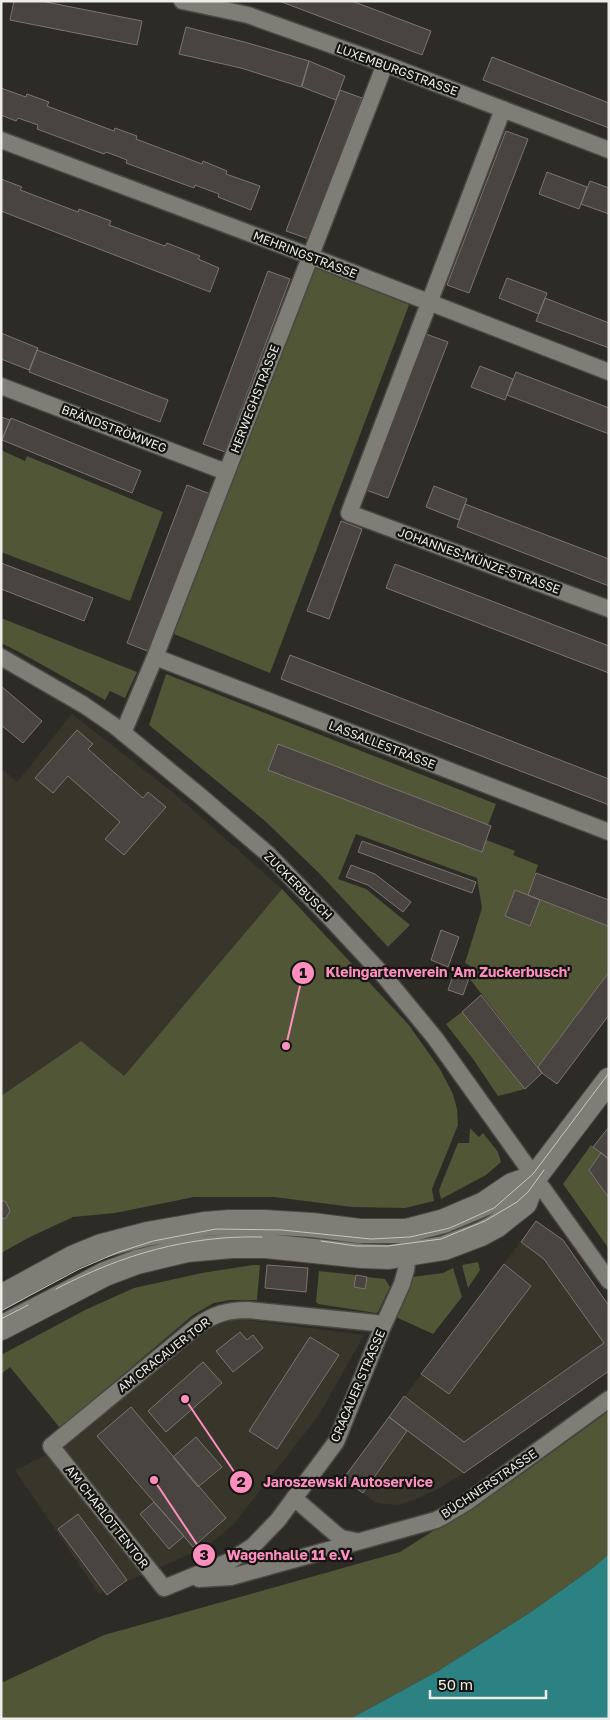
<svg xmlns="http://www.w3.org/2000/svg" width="610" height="1720" viewBox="0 0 610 1720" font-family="'Golos Text',sans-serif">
<rect width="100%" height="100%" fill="#2d2b26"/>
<!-- built -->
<path fill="#38352a" d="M 72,714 L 175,794 L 282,889 L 123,1077 L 81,1041 L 1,1096 L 1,768 L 17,782 Z
M 536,1221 L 563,1240 L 609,1306 L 609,1371 L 464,1473 L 436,1490 L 414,1500 L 398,1505 L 384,1504 L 375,1502 L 343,1479 Z
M 223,1317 L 364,1335 L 319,1415 L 234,1524 L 206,1547 L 99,1594 L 15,1470 L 51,1453 Z"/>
<!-- green -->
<path fill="#505636" d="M 313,265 L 409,305 L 270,673 L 174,634 Z
M 1,450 L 25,461 L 27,456 L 163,512 L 130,601 L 1,552 Z
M 1,618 L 137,672 L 125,698 L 110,691 L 105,700 L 21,653 L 1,643 Z
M 166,674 L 496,804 L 488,825 L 278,744 L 486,840 L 515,851 L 513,855 L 538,865 L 528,895 L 515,891 L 505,916 L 530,926 L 540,900 L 608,926 L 609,925 L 609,972 L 538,1067 L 469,978 L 474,968 L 465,963 L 482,908 L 477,878 L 356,834 L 338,879 L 366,889 L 410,925 L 388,947 L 318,872 L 265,821 L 149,725 Z
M 282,889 L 408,1024 L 440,1069 L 453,1094 L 457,1109 L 458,1125 L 432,1189 L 434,1201 L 405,1208 L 352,1207 L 274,1197 L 194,1197 L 115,1213 L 73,1217 L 30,1237 L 1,1253 L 1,1096 L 81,1041 L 124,1076 Z
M 462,1012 L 525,1089 L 498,1096 L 473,1059 L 446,1024 Z
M 470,1128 L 479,1137 L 483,1133 L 498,1152 L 501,1162 L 486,1175 L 441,1199 L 439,1190 L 458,1143 L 469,1143 Z
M 591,1145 L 601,1153 L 589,1170 L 609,1198 L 609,1249 L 563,1184 Z
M 478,1262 L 480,1270 L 468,1288 L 462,1265 Z
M 253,1265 L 260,1265 L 257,1300 L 230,1300 L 214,1303 L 193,1315 L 60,1428 L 10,1367 L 1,1374 L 1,1355 L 85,1310 L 134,1288 L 202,1273 Z
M 453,1268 L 462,1297 L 433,1334 L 396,1317 L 412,1277 L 443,1273 Z
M 319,1271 L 356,1275 L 354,1287 L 365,1289 L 367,1277 L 385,1279 L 390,1287 L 378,1312 L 376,1313 L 318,1304 L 316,1302 Z
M 609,1411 L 609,1554 L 594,1567 L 531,1612 L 438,1671 L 350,1719 L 1,1719 L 1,1683 L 104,1635 L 400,1552 L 515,1479 Z"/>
<!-- water -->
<path fill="#2c8182" d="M 609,1554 L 609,1719 L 350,1719 L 438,1671 L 531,1612 L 594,1567 Z"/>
<!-- building -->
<path fill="#4a4440" stroke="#7b7470" d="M 14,1 L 41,1 L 142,21 L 137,45 L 10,20 Z
M 279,1 L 352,1 L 431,31 L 422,55 Z
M 186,27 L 248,43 L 309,61 L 301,87 L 241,68 L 179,54 Z
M 492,57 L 609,103 L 609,128 L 483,80 Z
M 309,61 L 345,76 L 336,100 L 302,87 Z
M 1,88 L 26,97 L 27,94 L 49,102 L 47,106 L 114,131 L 115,128 L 137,136 L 136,139 L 202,164 L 203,161 L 227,171 L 226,174 L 260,186 L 251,210 L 218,197 L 219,194 L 195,185 L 194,188 L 126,163 L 127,160 L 117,156 L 106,152 L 104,154 L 37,129 L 38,125 L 18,118 L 16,121 L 1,115 Z
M 340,90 L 362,98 L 309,239 L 286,231 Z
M 506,131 L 528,139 L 469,293 L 447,285 Z
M 547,172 L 587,187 L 579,209 L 539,194 Z
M 1,179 L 22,187 L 20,190 L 23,191 L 78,212 L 79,209 L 111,221 L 109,225 L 162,245 L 165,246 L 167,243 L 200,256 L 198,259 L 219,268 L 210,292 L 1,211 Z
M 590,181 L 609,188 L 609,214 L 581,204 Z
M 268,271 L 290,279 L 225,452 L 203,444 Z
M 507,278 L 547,293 L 539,314 L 499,298 Z
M 545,298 L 609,323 L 609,348 L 536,321 Z
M 1,333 L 38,348 L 29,370 L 1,359 Z
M 426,334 L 448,342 L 388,498 L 366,490 Z
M 37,350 L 168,400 L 160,422 L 29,372 Z
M 480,366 L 513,379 L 505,400 L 471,387 Z
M 516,372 L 609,408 L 609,434 L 507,395 Z
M 1,417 L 10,420 L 1,442 Z
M 11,418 L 141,471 L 132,493 L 2,440 Z
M 187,485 L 210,494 L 150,652 L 127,643 Z
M 434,486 L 467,499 L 459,520 L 426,507 Z
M 465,504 L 609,559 L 609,586 L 457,527 Z
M 341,521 L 362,529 L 329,619 L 307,611 Z
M 1,563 L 93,598 L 84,621 L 1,589 Z
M 395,564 L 609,646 L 609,673 L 386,588 Z
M 290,655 L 609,779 L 609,805 L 281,679 Z
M 1,686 L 42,721 L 23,743 L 1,725 Z
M 77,730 L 93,744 L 88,749 L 143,798 L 148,792 L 166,807 L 124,855 L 105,839 L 120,822 L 68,776 L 53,793 L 35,778 Z
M 278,744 L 491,826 L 482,852 L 268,770 Z
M 362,841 L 476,882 L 472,893 L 358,852 Z
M 351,865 L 375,874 L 411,902 L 403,912 L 368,885 L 346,877 Z
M 536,873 L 609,900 L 608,926 L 528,895 Z
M 515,890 L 540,900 L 530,926 L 505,916 Z
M 441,930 L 459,937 L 448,967 L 431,960 Z
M 609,972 L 609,1015 L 557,1084 L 542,1073 L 538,1067 Z
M 454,973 L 469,978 L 463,995 L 448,990 Z
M 481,995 L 542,1073 L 525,1089 L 462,1012 Z
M 609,1127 L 609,1159 L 593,1147 Z
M 601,1153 L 609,1159 L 609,1198 L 589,1170 Z
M 1,1200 L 6,1202 L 10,1211 L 6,1218 L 1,1219 Z
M 536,1221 L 563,1240 L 609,1306 L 609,1371 L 464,1473 L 389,1417 L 404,1396 L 464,1442 L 604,1343 L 544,1259 L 521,1242 Z
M 504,1264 L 531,1286 L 449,1394 L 421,1374 Z
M 267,1265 L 308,1268 L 306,1292 L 265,1288 Z
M 356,1275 L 367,1277 L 365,1289 L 354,1287 Z
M 240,1332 L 247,1340 L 253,1335 L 263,1348 L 233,1372 L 216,1351 Z
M 310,1337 L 339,1355 L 277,1449 L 249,1431 Z
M 203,1362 L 222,1383 L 166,1432 L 148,1411 Z
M 131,1407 L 226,1518 L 193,1547 L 97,1436 Z
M 389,1417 L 407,1431 L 363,1493 L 343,1479 Z
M 196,1437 L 222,1467 L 198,1487 L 173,1457 Z
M 154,1502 L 184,1536 L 169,1549 L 140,1514 Z
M 78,1514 L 127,1580 L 107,1595 L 58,1529 Z"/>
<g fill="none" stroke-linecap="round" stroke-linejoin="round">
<!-- minor casing -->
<g stroke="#494843" stroke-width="19">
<path id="minor" d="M 182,1 L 248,15 L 385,64 L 609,150
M 503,109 L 349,513 L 609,609
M 1,140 L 310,256 L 609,372
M 1,386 L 226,472
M 1,657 L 84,705 L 116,727 L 199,795 L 268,854 L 330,918 L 384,976 L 435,1038 L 609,1281
M 155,657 L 609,832
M 123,733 L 155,657 L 385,64
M 383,1326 L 376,1323 L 248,1310 C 227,1310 214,1314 197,1326 L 51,1446 L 164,1588 L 230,1561 L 253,1546 L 278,1520 L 336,1442 L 383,1326 L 402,1284 L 406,1270 L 409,1245
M 294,1498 L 337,1535 L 342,1538 L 356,1541
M 199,1579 L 231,1577 L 436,1520 L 444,1516 L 467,1502 L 609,1399"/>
</g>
<!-- secondary casing -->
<g stroke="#494843" stroke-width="26">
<path id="secondary" d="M 1,1297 L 74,1257 L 101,1246 L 147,1234 L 204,1224 L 229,1222 L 264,1222 L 312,1225 L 360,1231 L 406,1231 L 444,1221 L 484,1204 L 512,1185 L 535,1177
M 1,1328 L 105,1274 L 137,1262 L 187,1250 L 232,1246 L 266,1246 L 362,1256 L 389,1257 L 444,1248 L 481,1234 L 496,1226 L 525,1203 L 535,1177 L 609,1080"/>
</g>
<!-- minor -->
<use href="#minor" stroke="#7e7d76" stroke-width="16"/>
<!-- secondary -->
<use href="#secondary" stroke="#7e7d76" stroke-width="24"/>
<!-- tram -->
<path stroke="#c7c6c2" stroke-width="1" d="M 321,1241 L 356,1246 L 388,1246 L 441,1239 L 485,1221 L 517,1202 L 528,1192 L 544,1170
M 56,1289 C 121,1255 188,1235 262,1237
M 1,1311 L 79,1269 L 119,1252 L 153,1241 L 216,1229 L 282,1230 L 371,1239 L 410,1237 L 450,1228 L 494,1208 L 533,1174 L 609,1073
M 1,1319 L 28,1305"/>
</g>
<g text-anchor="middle" stroke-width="4.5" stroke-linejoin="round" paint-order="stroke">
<!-- street labels -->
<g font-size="12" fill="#edece8" stroke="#141411">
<text transform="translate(397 70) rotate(20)" y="4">LUXEMBURGSTRASSE</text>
<text transform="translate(305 255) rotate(21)" y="4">MEHRINGSTRASSE</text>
<text transform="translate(255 399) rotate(-69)" y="4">HERWEGHSTRASSE</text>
<text transform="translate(114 429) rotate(21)" y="4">BRÄNDSTRÖMWEG</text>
<text transform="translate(479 561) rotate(20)" y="4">JOHANNES-MÜNZE-STRASSE</text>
<text transform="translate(382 745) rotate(21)" y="4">LASSALLESTRASSE</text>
<text transform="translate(298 886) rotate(45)" y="4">ZUCKERBUSCH</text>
<text transform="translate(164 1355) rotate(-38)" y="4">AM CRACAUER TOR</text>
<text transform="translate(358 1386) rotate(-67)" y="4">CRACAUER STRASSE</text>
<text transform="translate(489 1484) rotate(-34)" y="4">BÜCHNERSTRASSE</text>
<text transform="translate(107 1517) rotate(52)" y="4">AM CHARLOTTENTOR</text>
</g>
</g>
<!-- callouts -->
<path fill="none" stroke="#fd8ebe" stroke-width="2" d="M286 1046L303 973M185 1399L241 1482M154 1480L204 1555"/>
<g fill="#fd8ebe" stroke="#141411" stroke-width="2">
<circle cx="286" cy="1046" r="5"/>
<circle cx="185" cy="1399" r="5"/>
<circle cx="154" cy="1480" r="5"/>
<circle cx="303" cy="973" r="12"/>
<circle cx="241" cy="1482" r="12"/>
<circle cx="204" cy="1555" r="12"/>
</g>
<g font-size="15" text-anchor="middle" font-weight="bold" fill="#111">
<text x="303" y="978">1</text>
<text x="241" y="1487">2</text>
<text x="204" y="1560">3</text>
</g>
<g font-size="14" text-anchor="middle" font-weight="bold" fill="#fd8ebe" stroke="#141411" stroke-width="4.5" stroke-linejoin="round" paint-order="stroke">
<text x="448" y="977">Kleingartenverein 'Am Zuckerbusch'</text>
<text x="348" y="1487">Jaroszewski Autoservice</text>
<text x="290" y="1560">Wagenhalle 11 e.V.</text>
</g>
<!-- border -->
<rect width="610" height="1720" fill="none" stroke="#edece8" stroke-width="5"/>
<!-- scale -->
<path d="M430 1690v8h116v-8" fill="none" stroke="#edece8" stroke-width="2.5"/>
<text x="438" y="1690" font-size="15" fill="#edece8" stroke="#141411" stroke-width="4" paint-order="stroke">50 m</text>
</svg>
